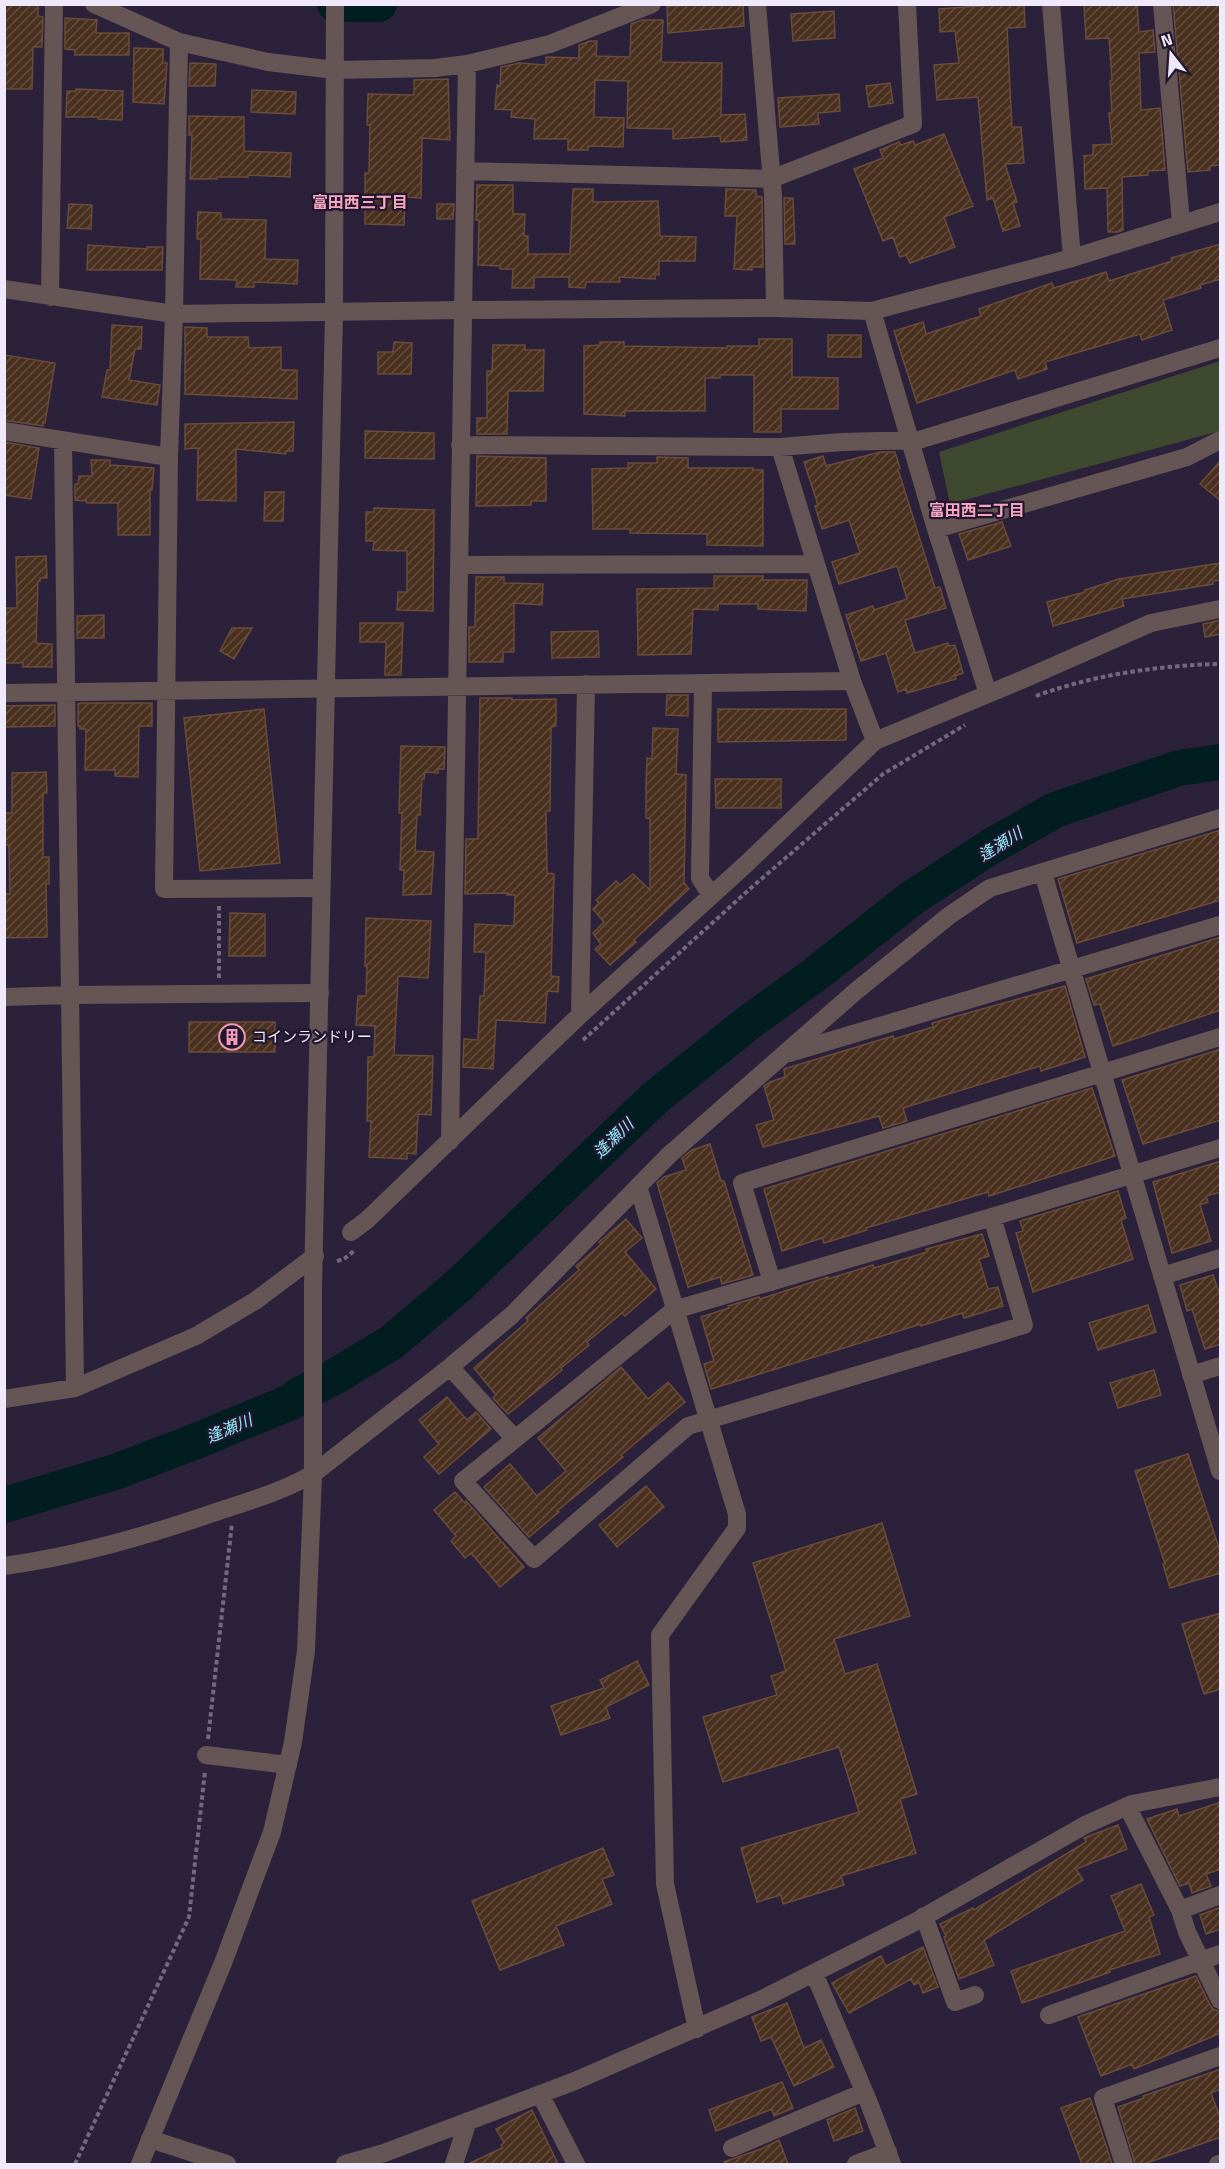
<svg xmlns="http://www.w3.org/2000/svg" width="1225" height="2169" viewBox="0 0 1225 2169" font-family="'Titillium Web','Noto Sans JP',sans-serif">
<defs>
<pattern id="building-hatch" width="6" height="6" patternUnits="userSpaceOnUse" patternTransform="scale(1.5)"><rect width="6" height="6" fill="#4a301e"/><path d="M-1 1l2-2M0 6l6-6M5 7l2-2" fill="none" stroke="#644e40"/></pattern>
</defs>
<rect width="100%" height="100%" fill="#2c213b"/>
<!-- park -->
<path fill="#3f4930" d="M 1220,361 L 1220,431 L 950,504 L 939,452 Z"/>
<g fill="none" stroke-linecap="round" stroke-linejoin="round">
<!-- river -->
<path stroke="#021d20" stroke-width="36" d="M 335,4 L 379,4
M 4,1505 L 115,1472 L 194,1442 L 293,1401 L 299,1395 L 331,1379 L 392,1342 L 459,1285 L 656,1097 L 748,1023 L 817,973 L 912,898 L 990,847 L 1055,810 L 1179,768 L 1220,762"/>
</g>
<!-- building -->
<path fill="url(#building-hatch)" stroke="#694c39" stroke-width="1.5" d="M 4,4 L 38,4 L 38,16 L 43,17 L 42,47 L 33,47 L 32,89 L 4,89 Z
M 743,4 L 744,26 L 668,33 L 667,6 Z
M 1007,4 L 1024,4 L 1025,27 L 1007,28 L 1012,127 L 1021,127 L 1024,163 L 1005,164 L 1017,202 L 1013,203 L 1020,226 L 1003,231 L 993,198 L 987,200 L 978,97 L 937,100 L 934,65 L 959,63 L 955,31 L 940,32 L 939,9 Z
M 1084,4 L 1137,4 L 1139,32 L 1153,30 L 1155,52 L 1139,53 L 1141,110 L 1160,108 L 1165,170 L 1148,171 L 1148,175 L 1122,177 L 1123,230 L 1118,232 L 1108,232 L 1107,188 L 1085,189 L 1084,156 L 1093,155 L 1093,145 L 1112,144 L 1109,113 L 1112,113 L 1110,81 L 1112,80 L 1109,38 L 1086,39 Z
M 1173,4 L 1221,4 L 1221,165 L 1210,166 L 1210,170 L 1188,172 Z
M 834,11 L 835,38 L 793,41 L 791,14 Z
M 65,18 L 97,20 L 96,33 L 129,33 L 129,55 L 75,55 L 75,50 L 65,49 Z
M 642,20 L 663,20 L 661,62 L 722,63 L 721,115 L 745,114 L 747,140 L 721,142 L 720,136 L 673,139 L 673,129 L 627,128 L 628,81 L 595,80 L 594,117 L 624,118 L 623,147 L 588,146 L 588,150 L 568,150 L 568,139 L 534,139 L 535,119 L 511,117 L 512,110 L 495,109 L 497,85 L 500,86 L 501,67 L 519,63 L 546,65 L 546,57 L 579,58 L 579,45 L 590,41 L 597,41 L 596,56 L 630,57 L 631,24 Z
M 134,48 L 163,49 L 163,63 L 167,63 L 164,104 L 133,102 Z
M 190,63 L 216,64 L 215,86 L 189,86 Z
M 448,79 L 450,140 L 422,138 L 421,198 L 405,197 L 404,225 L 365,224 L 365,173 L 369,173 L 370,125 L 367,125 L 368,94 L 414,95 L 414,80 Z
M 890,83 L 893,103 L 869,107 L 866,86 Z
M 76,89 L 123,91 L 122,120 L 98,119 L 98,117 L 66,117 L 67,91 L 76,91 Z
M 252,90 L 296,92 L 295,114 L 251,112 Z
M 839,94 L 840,111 L 818,113 L 819,124 L 780,127 L 778,98 Z
M 189,116 L 244,117 L 244,151 L 291,153 L 290,177 L 248,175 L 248,177 L 217,177 L 217,179 L 190,179 L 192,135 L 189,135 Z
M 944,134 L 973,206 L 944,217 L 955,247 L 910,263 L 906,255 L 900,257 L 893,237 L 883,241 L 854,169 L 883,158 L 880,150 L 899,142 L 901,145 L 913,141 L 915,145 Z
M 477,185 L 513,185 L 513,214 L 525,214 L 524,236 L 528,236 L 528,254 L 570,254 L 573,189 L 593,189 L 593,202 L 658,201 L 660,236 L 696,237 L 695,261 L 659,261 L 659,275 L 655,274 L 655,279 L 619,277 L 620,282 L 586,282 L 585,288 L 569,287 L 569,277 L 534,277 L 534,288 L 512,288 L 513,269 L 500,269 L 500,266 L 478,265 L 479,220 L 476,220 Z
M 726,189 L 756,190 L 756,196 L 762,197 L 763,267 L 752,267 L 752,270 L 734,269 L 737,216 L 725,216 Z
M 784,198 L 793,198 L 795,244 L 785,244 Z
M 69,204 L 92,205 L 91,229 L 67,228 Z
M 437,204 L 454,204 L 453,219 L 437,219 Z
M 198,212 L 221,213 L 221,219 L 266,220 L 265,259 L 298,260 L 297,284 L 254,282 L 254,287 L 236,287 L 237,280 L 200,279 L 201,239 L 197,239 Z
M 1221,244 L 1221,279 L 1200,285 L 1201,288 L 1163,300 L 1172,330 L 1142,340 L 1140,334 L 1045,362 L 1047,369 L 1018,379 L 1015,370 L 917,403 L 894,331 L 923,322 L 926,334 L 981,316 L 979,309 L 1052,283 L 1054,288 L 1106,272 L 1109,281 L 1172,261 L 1171,258 Z
M 88,245 L 147,249 L 147,247 L 163,247 L 162,270 L 87,270 Z
M 112,325 L 142,327 L 141,349 L 135,349 L 129,380 L 160,385 L 157,405 L 102,397 L 107,370 L 110,370 Z
M 185,327 L 207,328 L 207,337 L 248,337 L 249,348 L 281,347 L 281,370 L 297,370 L 297,399 L 185,394 Z
M 828,335 L 861,335 L 861,357 L 828,357 Z
M 759,339 L 792,339 L 792,377 L 838,378 L 838,409 L 781,409 L 781,432 L 754,432 L 754,375 L 720,375 L 720,378 L 705,378 L 705,411 L 625,411 L 625,416 L 584,414 L 584,346 L 600,345 L 600,342 L 624,342 L 624,346 L 727,348 L 727,346 L 759,346 Z
M 394,342 L 412,343 L 411,374 L 378,374 L 378,352 L 393,352 Z
M 493,345 L 525,345 L 525,350 L 544,350 L 543,391 L 508,391 L 507,434 L 477,434 L 477,418 L 487,418 L 487,371 L 492,371 Z
M 4,355 L 55,363 L 45,423 L 43,422 L 43,426 L 4,420 Z
M 294,422 L 293,451 L 286,451 L 286,454 L 236,449 L 236,501 L 197,500 L 198,448 L 185,449 L 185,424 Z
M 365,431 L 434,433 L 434,459 L 365,458 Z
M 4,442 L 39,448 L 31,499 L 4,495 Z
M 880,452 L 895,452 L 900,468 L 898,469 L 935,588 L 940,587 L 946,608 L 905,620 L 915,653 L 948,643 L 949,646 L 955,645 L 963,673 L 955,676 L 956,679 L 907,693 L 906,689 L 898,692 L 886,653 L 861,661 L 846,615 L 873,606 L 874,610 L 907,599 L 897,566 L 839,584 L 832,562 L 860,553 L 849,520 L 822,529 L 815,506 L 818,505 L 804,462 L 823,456 L 826,466 Z
M 477,456 L 546,458 L 546,501 L 531,501 L 531,505 L 476,506 Z
M 657,457 L 688,458 L 688,468 L 753,468 L 753,470 L 763,470 L 763,546 L 707,545 L 707,534 L 630,533 L 630,529 L 593,529 L 592,469 L 628,468 L 628,463 L 657,463 Z
M 91,460 L 110,460 L 110,465 L 154,468 L 152,490 L 150,490 L 150,535 L 118,535 L 118,503 L 87,503 L 86,501 L 75,500 L 75,484 L 78,484 L 79,476 L 92,476 Z
M 1221,460 L 1221,501 L 1200,484 Z
M 265,492 L 284,492 L 283,521 L 264,521 Z
M 374,508 L 434,510 L 433,611 L 397,610 L 398,592 L 407,592 L 407,551 L 373,550 L 374,541 L 366,541 L 366,512 L 374,512 Z
M 1002,522 L 1011,546 L 968,560 L 959,534 Z
M 46,556 L 47,578 L 40,578 L 40,581 L 38,581 L 36,643 L 52,644 L 52,667 L 23,667 L 23,663 L 4,663 L 6,608 L 17,608 L 16,557 Z
M 1221,563 L 1221,580 L 1213,581 L 1213,584 L 1122,599 L 1124,606 L 1053,626 L 1047,602 L 1085,592 L 1085,590 L 1119,579 Z
M 714,576 L 763,576 L 763,580 L 807,580 L 806,611 L 758,609 L 758,604 L 718,604 L 718,610 L 693,609 L 691,654 L 638,655 L 637,589 L 714,588 Z
M 476,577 L 504,577 L 504,583 L 543,584 L 542,605 L 514,603 L 514,652 L 503,652 L 503,662 L 469,662 L 469,627 L 475,627 Z
M 104,615 L 104,638 L 77,638 L 77,616 Z
M 1221,620 L 1221,634 L 1205,637 L 1203,624 Z
M 360,623 L 403,623 L 401,675 L 385,675 L 386,642 L 360,642 Z
M 232,628 L 252,628 L 234,659 L 220,651 Z
M 598,631 L 599,657 L 552,658 L 551,632 Z
M 667,695 L 688,695 L 688,716 L 666,715 Z
M 480,698 L 512,698 L 512,700 L 556,699 L 556,726 L 551,727 L 550,811 L 546,811 L 547,873 L 554,874 L 551,976 L 559,977 L 558,992 L 547,991 L 545,1023 L 496,1020 L 493,1069 L 463,1067 L 464,1039 L 478,1040 L 480,996 L 484,996 L 486,952 L 474,952 L 475,924 L 514,926 L 515,895 L 507,895 L 508,893 L 465,894 L 466,839 L 478,839 Z
M 80,703 L 152,703 L 152,726 L 139,726 L 138,777 L 115,776 L 115,770 L 85,770 L 86,729 L 80,729 L 80,726 L 78,726 L 78,704 Z
M 55,705 L 55,726 L 4,727 L 4,706 Z
M 264,709 L 280,863 L 200,871 L 184,718 Z
M 718,709 L 846,709 L 846,740 L 718,742 Z
M 653,728 L 678,729 L 676,774 L 686,775 L 684,883 L 689,889 L 634,940 L 636,942 L 610,965 L 595,949 L 601,944 L 593,933 L 604,922 L 593,909 L 599,903 L 596,900 L 616,881 L 620,885 L 633,874 L 650,890 L 650,819 L 646,818 L 646,786 L 647,758 L 652,759 Z
M 401,746 L 445,747 L 444,769 L 438,769 L 438,773 L 425,772 L 424,779 L 422,779 L 420,815 L 417,815 L 415,851 L 434,852 L 431,894 L 403,895 L 404,870 L 400,870 L 402,813 L 399,813 Z
M 46,772 L 47,793 L 43,793 L 43,857 L 49,857 L 49,884 L 46,884 L 47,937 L 4,938 L 4,894 L 10,894 L 9,845 L 4,845 L 4,813 L 12,813 L 12,773 Z
M 715,779 L 781,779 L 781,808 L 716,808 Z
M 1221,830 L 1221,900 L 1077,943 L 1058,879 Z
M 230,913 L 265,914 L 265,956 L 229,956 Z
M 366,918 L 431,921 L 428,978 L 398,976 L 394,1055 L 433,1056 L 431,1115 L 418,1114 L 416,1154 L 407,1153 L 407,1159 L 369,1157 L 371,1121 L 367,1121 L 368,1057 L 374,1057 L 375,1026 L 356,1025 L 358,996 L 366,996 L 367,966 L 365,966 Z
M 1221,937 L 1221,1010 L 1113,1046 L 1100,1004 L 1094,1005 L 1086,979 Z
M 1065,986 L 1085,1057 L 1041,1071 L 1040,1066 L 903,1108 L 907,1121 L 883,1128 L 879,1116 L 763,1147 L 756,1125 L 774,1120 L 764,1086 L 770,1082 L 785,1077 L 784,1069 L 893,1036 L 894,1039 L 933,1027 L 932,1023 Z
M 189,1022 L 275,1022 L 275,1052 L 189,1052 Z
M 1221,1049 L 1221,1120 L 1143,1144 L 1122,1080 Z
M 1092,1088 L 1115,1156 L 989,1196 L 988,1192 L 866,1228 L 867,1230 L 824,1243 L 822,1238 L 782,1251 L 764,1189 Z
M 710,1144 L 721,1181 L 724,1181 L 753,1275 L 722,1284 L 720,1277 L 688,1287 L 657,1183 L 664,1177 L 686,1170 L 682,1158 L 692,1150 Z
M 1221,1161 L 1221,1192 L 1206,1196 L 1208,1202 L 1200,1205 L 1211,1241 L 1172,1253 L 1153,1182 Z
M 1118,1191 L 1126,1218 L 1121,1220 L 1133,1259 L 1033,1292 L 1016,1233 L 1023,1231 L 1020,1221 Z
M 626,1219 L 642,1238 L 625,1252 L 656,1289 L 625,1316 L 622,1313 L 587,1342 L 589,1345 L 561,1368 L 562,1370 L 508,1414 L 493,1398 L 496,1395 L 474,1368 L 528,1321 L 526,1318 L 579,1270 L 576,1266 L 601,1244 L 599,1242 Z
M 982,1234 L 989,1256 L 979,1259 L 988,1289 L 998,1287 L 1003,1306 L 964,1318 L 962,1313 L 921,1326 L 921,1324 L 711,1389 L 704,1364 L 714,1361 L 701,1317 L 729,1308 L 728,1306 L 759,1297 L 760,1299 L 828,1277 L 828,1279 L 873,1265 L 874,1268 L 927,1252 L 926,1249 Z
M 1213,1275 L 1221,1298 L 1221,1344 L 1205,1349 L 1192,1309 L 1187,1311 L 1180,1285 Z
M 1148,1305 L 1156,1332 L 1098,1350 L 1089,1323 Z
M 621,1367 L 648,1399 L 668,1382 L 685,1402 L 621,1455 L 623,1457 L 557,1511 L 559,1512 L 529,1537 L 484,1487 L 510,1464 L 537,1496 L 566,1471 L 538,1438 Z
M 1154,1370 L 1161,1395 L 1118,1408 L 1110,1383 Z
M 447,1397 L 467,1420 L 476,1412 L 491,1429 L 439,1474 L 424,1457 L 439,1444 L 419,1420 Z
M 1188,1454 L 1221,1554 L 1221,1573 L 1170,1588 L 1163,1564 L 1165,1564 L 1135,1471 Z
M 646,1486 L 664,1507 L 617,1547 L 599,1525 Z
M 455,1492 L 465,1503 L 466,1501 L 524,1567 L 500,1587 L 471,1553 L 465,1558 L 451,1541 L 456,1536 L 434,1510 Z
M 882,1523 L 910,1616 L 834,1639 L 845,1674 L 877,1664 L 917,1794 L 900,1799 L 916,1853 L 841,1876 L 844,1885 L 783,1904 L 781,1895 L 757,1902 L 741,1848 L 859,1812 L 839,1747 L 723,1782 L 703,1717 L 777,1695 L 771,1676 L 786,1671 L 753,1563 Z
M 1221,1613 L 1221,1689 L 1204,1694 L 1182,1624 Z
M 637,1661 L 649,1685 L 606,1707 L 610,1718 L 561,1735 L 551,1706 L 604,1688 L 600,1680 Z
M 1221,1802 L 1221,1869 L 1206,1874 L 1211,1886 L 1192,1893 L 1189,1883 L 1180,1886 L 1147,1819 L 1177,1809 L 1179,1816 Z
M 1118,1825 L 1127,1849 L 1076,1869 L 1083,1880 L 984,1940 L 994,1965 L 959,1979 L 944,1937 L 946,1936 L 940,1924 L 973,1908 L 974,1910 L 1086,1842 L 1084,1838 Z
M 603,1848 L 614,1875 L 602,1879 L 612,1904 L 556,1926 L 564,1945 L 500,1970 L 472,1901 Z
M 1141,1884 L 1154,1915 L 1149,1917 L 1160,1954 L 1109,1970 L 1110,1972 L 1022,2003 L 1011,1971 L 1125,1931 L 1111,1896 Z
M 1221,1907 L 1221,1929 L 1206,1934 L 1200,1915 Z
M 923,1947 L 938,1987 L 923,1993 L 919,1982 L 914,1985 L 911,1979 L 849,2013 L 832,1983 L 881,1956 L 886,1966 Z
M 1196,1976 L 1210,2005 L 1214,2010 L 1221,2011 L 1221,2033 L 1134,2069 L 1132,2064 L 1101,2076 L 1078,2017 Z
M 787,2003 L 804,2048 L 821,2040 L 834,2067 L 794,2086 L 771,2037 L 761,2041 L 752,2017 Z
M 1221,2069 L 1221,2089 L 1211,2093 L 1221,2120 L 1221,2137 L 1144,2164 L 1135,2164 L 1118,2107 L 1144,2098 L 1143,2096 Z
M 782,2082 L 793,2108 L 774,2116 L 772,2109 L 716,2131 L 709,2110 Z
M 1090,2098 L 1096,2115 L 1112,2164 L 1082,2164 L 1061,2108 Z
M 855,2108 L 863,2131 L 834,2141 L 827,2120 Z
M 532,2110 L 558,2164 L 468,2164 L 502,2148 L 501,2145 L 504,2143 L 496,2129 Z
M 779,2140 L 788,2164 L 725,2164 L 724,2162 L 761,2149 Z"/>
<g fill="none" stroke-linecap="round" stroke-linejoin="round">
<!-- path -->
<path stroke="#726980" stroke-width="4" stroke-dasharray="4.5 3" stroke-linecap="butt" d="M 1036,696 C 1092,675 1161,665 1220,664
M 219,978 L 219,905
M 583,1040 L 752,887 L 883,774 L 965,725
M 337,1261 L 344,1259 L 355,1250
M 208,1739 L 232,1523
M 75,2164 L 189,1917 L 205,1771"/>
<!-- minor -->
<path stroke="#655554" stroke-width="18" d="M 94,4 L 179,42 L 268,62 L 335,70 L 435,68 L 467,64 L 550,44 L 652,4
M 757,4 L 773,195 L 775,308
M 1051,4 L 1072,258
M 1162,4 L 1181,223
M 179,42 L 174,314 L 169,457 L 164,889 L 321,888
M 465,171 L 771,179 L 913,124 L 907,4
M 4,289 L 174,314
M 50,297 L 54,4
M 872,311 L 936,529 L 988,694
M 4,431 L 169,457
M 63,441 L 75,1388
M 460,445 L 780,447 L 842,442 L 919,440 L 1220,348
M 780,447 L 852,681 L 875,741
M 936,529 L 1187,457 L 1220,440
M 460,565 L 814,564
M 703,684 L 700,878 L 711,895
M 4,693 L 852,681
M 1043,873 L 1220,1471
M 4,997 L 70,995 L 320,993
M 580,1015 L 586,684
M 789,1053 L 1220,925
M 450,1141 L 467,64
M 638,1186 L 737,1514 L 737,1528 L 660,1635 L 665,1884 L 697,2029
M 351,1232 L 367,1220 L 580,1015 L 745,865 L 875,741 L 1024,679 L 1151,623 L 1220,609
M 1162,1276 L 1220,1258
M 772,1282 L 742,1183 L 1220,1037
M 450,1367 L 515,1439 L 463,1481 L 534,1559 L 688,1426 L 1024,1325 L 992,1217
M 1191,1375 L 1220,1366
M 4,1399 L 75,1388 L 196,1336 L 255,1301 L 315,1256
M 515,1439 L 674,1310 L 992,1217 L 1220,1148
M 4,1566 C 78,1556 149,1535 219,1511 C 252,1500 283,1491 313,1474 L 450,1367 L 512,1315 L 669,1155 L 856,991 L 950,915 L 990,888 L 1220,818
M 206,1755 L 288,1765
M 1127,1806 L 1180,1910 L 1187,1932 L 1220,2000
M 1180,1910 L 1220,1895
M 924,1916 L 955,2002 L 975,1995
M 814,1973 L 869,2103 L 892,2164
M 1049,2015 L 1220,1954
M 540,2094 L 576,2164
M 150,2139 L 227,2164
M 732,2148 L 864,2092
M 345,2164 L 384,2153 L 575,2081 L 760,2000 L 915,1922 L 1085,1825 L 1132,1804 L 1220,1787
M 454,2164 L 468,2121
M 856,2164 L 888,2152
M 1124,2164 L 1103,2098 L 1220,2056
M 1218,2164 L 1220,2164"/>
<!-- tertiary -->
<path stroke="#655554" stroke-width="18" d="M 174,314 L 463,310 L 775,308 L 872,311 L 1072,258 L 1220,212
M 140,2164 L 223,1963 L 272,1832 L 293,1742 L 306,1651 L 313,1474 L 313,1285 L 334,313 L 335,4"/>
</g>
<!-- icons -->
<defs>
<g id="building-ring" transform="scale(1.35)"><circle r="9.5" fill="#221731" stroke="#f09ab5" stroke-width="1.5"/><path d="M-4-6H4V6H1V3H-1V6H-4ZM-2.5-4.3h1.7v1.8h-1.7ZM.8-4.3h1.7v1.8H.8ZM-2.5-1h1.7V.8h-1.7ZM.8-1h1.7V.8H.8Z" fill="#f09ab5"/></g>
</defs>
<g fill-rule="evenodd">
<use href="#building-ring" x="232" y="1037"/>
</g>
<g text-anchor="middle" stroke-width="4.5" stroke-linejoin="round" paint-order="stroke">
<!-- poi labels -->
<g font-size="15" fill="#efe9fb" stroke="#221731" text-anchor="start">
<text x="252" y="1042">コインランドリー</text>
</g>
<!-- neighbourhood labels -->
<g font-size="16" font-weight="bold" fill="#f8a6bf" stroke="#221731">
<text x="360" y="208">富田西三丁目</text>
<text x="977" y="516">富田西二丁目</text>
</g>
<!-- water labels -->
<g font-size="16" font-style="italic" fill="#95edf8" stroke="#221731">
<text transform="translate(1000 844) rotate(-32)" y="6">逢瀬川</text>
<text transform="translate(613 1138) rotate(-44)" y="6">逢瀬川</text>
<text transform="translate(229 1428) rotate(-23)" y="6">逢瀬川</text>
</g>
</g>
<!-- border -->
<rect width="1225" height="2169" fill="none" stroke="#efe9fb" stroke-width="12"/>
<!-- north arrow -->
<g transform="translate(1171 54) rotate(343)" stroke="#221731" stroke-width="4.5" paint-order="stroke">
<path d="M0-4.5L10 22L0 15L-10 22Z" fill="#efe9fb"/>
<text y="-9" font-size="16" font-weight="bold" text-anchor="middle" fill="#efe9fb">N</text>
</g>
</svg>
